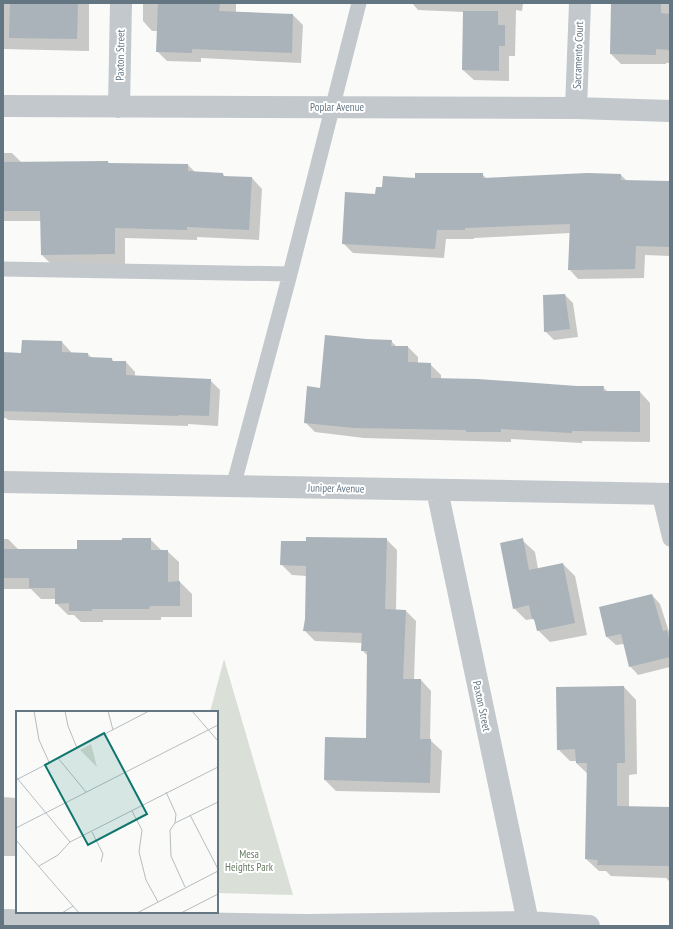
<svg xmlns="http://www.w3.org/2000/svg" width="673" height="929" viewBox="0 0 673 929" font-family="'PT Sans Narrow',sans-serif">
<rect width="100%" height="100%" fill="#fafaf8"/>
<!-- green -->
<path fill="#dadfd7" d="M 224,659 L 293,895 L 217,893 L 217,712 L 210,712 Z"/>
<!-- shadow -->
<path fill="#0003" d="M 3,3 L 89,3 L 89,51 L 3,49 Z
M 143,3 L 236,3 L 236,12 L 293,15 L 303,25 L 301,63 L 201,58 L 201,62 L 167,61 L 157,51 L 158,31 L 152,31 L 143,21 Z
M 412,3 L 523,3 L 522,11 L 516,10 L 515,56 L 509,56 L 509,81 L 474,80 L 463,70 L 464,12 L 418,10 Z
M 612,3 L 670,3 L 670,63 L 666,63 L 666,64 L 621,64 L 611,54 Z
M 3,153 L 12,153 L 22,163 L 108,162 L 110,164 L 188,165 L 196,173 L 223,174 L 225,177 L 252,178 L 262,189 L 259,240 L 197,237 L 197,240 L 125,238 L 125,264 L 52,265 L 42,255 L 42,221 L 3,221 Z
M 482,174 L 487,179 L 621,175 L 627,181 L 670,182 L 670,256 L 645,255 L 644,278 L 578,279 L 569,269 L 570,233 L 474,238 L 474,239 L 446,239 L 444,258 L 353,253 L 343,243 L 376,195 L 383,188 L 416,179 Z
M 565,295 L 573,303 L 578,337 L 554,340 L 545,331 Z
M 391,341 L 397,347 L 408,347 L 418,357 L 418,364 L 430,364 L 441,375 L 441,379 L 577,387 L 603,387 L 608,392 L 640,392 L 650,403 L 650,442 L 582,441 L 582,443 L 511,439 L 511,442 L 364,438 L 315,432 L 305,422 L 321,389 Z
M 62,342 L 71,352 L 71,354 L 88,354 L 92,358 L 112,359 L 114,362 L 126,362 L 135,372 L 135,377 L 210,380 L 220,390 L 218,426 L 188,424 L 188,426 L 8,420 L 6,418 L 3,418 L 3,353 L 22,354 Z
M 3,539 L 8,539 L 19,550 L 78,550 L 123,541 L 150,539 L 162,551 L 167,551 L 179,562 L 179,582 L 180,582 L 192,594 L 192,617 L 161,617 L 161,620 L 103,620 L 103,622 L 81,622 L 74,615 L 68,615 L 56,603 L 56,599 L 41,599 L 31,589 L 3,589 Z
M 386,539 L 397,550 L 396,610 L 406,611 L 416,621 L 414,680 L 421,680 L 431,691 L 430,740 L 442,751 L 440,793 L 336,791 L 325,780 L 367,739 L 368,656 L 362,650 L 363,643 L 315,641 L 304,630 L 306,619 L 307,576 L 292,575 L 281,564 L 307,542 Z
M 522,540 L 535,552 L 538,569 L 563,564 L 575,576 L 587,635 L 550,642 L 538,630 L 536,622 L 533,619 L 526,620 L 514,608 Z
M 652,595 L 660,604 L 670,635 L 670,667 L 638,675 L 630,666 L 624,644 L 616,645 L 607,637 L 600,608 Z
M 624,687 L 636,700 L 637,774 L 629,775 L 629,807 L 670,809 L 670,882 L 666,878 L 611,876 L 606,871 L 599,871 L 586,859 L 588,774 L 576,763 L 576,761 L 570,761 L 558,749 Z
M 3,797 L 17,798 L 17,856 L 3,856 Z"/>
<!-- building -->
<path fill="#aab3b9" d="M 10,3 L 78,3 L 77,39 L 9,38 Z
M 158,3 L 220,3 L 219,11 L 293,14 L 292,53 L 192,49 L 192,53 L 156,52 Z
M 611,3 L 661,3 L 661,13 L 670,14 L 670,50 L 656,49 L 656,55 L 610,54 Z
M 463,11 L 498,11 L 498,25 L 505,25 L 505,46 L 499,46 L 499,71 L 462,70 Z
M 108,161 L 108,163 L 188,164 L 188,171 L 223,173 L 223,176 L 252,177 L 249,230 L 187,227 L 187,230 L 115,228 L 115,254 L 41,255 L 40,211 L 3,211 L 3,162 Z
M 415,173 L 483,173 L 483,178 L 587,173 L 621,174 L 621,180 L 670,181 L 670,247 L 636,246 L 635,269 L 568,270 L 570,224 L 465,228 L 465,230 L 437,230 L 435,249 L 342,244 L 345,192 L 375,194 L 376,187 L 382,187 L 383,176 L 415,178 Z
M 565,294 L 570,329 L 544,332 L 543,295 Z
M 325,335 L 366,339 L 392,340 L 391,346 L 408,346 L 408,362 L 431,363 L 431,378 L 478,379 L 577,386 L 604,386 L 603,391 L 640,391 L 640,432 L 572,431 L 572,433 L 501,429 L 501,432 L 466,432 L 466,430 L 354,428 L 304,423 L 307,386 L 320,388 Z
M 22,340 L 62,341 L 62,352 L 88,353 L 88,357 L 112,358 L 112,361 L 126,361 L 126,375 L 211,379 L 209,416 L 178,415 L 178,416 L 3,411 L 3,352 L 21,353 Z
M 306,537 L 387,538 L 385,609 L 406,610 L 403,679 L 421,679 L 420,739 L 431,739 L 430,783 L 324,780 L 325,737 L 366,738 L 367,651 L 361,651 L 362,633 L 303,631 L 305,619 L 306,566 L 280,565 L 281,541 L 306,541 Z
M 122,538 L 151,538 L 151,550 L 168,550 L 168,582 L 180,581 L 180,606 L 150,606 L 149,609 L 92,609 L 92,611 L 69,611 L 69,603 L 55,604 L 55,588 L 29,588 L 29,578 L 3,578 L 3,549 L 77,549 L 77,540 L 122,540 Z
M 523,538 L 529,570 L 563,563 L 575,623 L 537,631 L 534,619 L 532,619 L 529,605 L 513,609 L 500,543 Z
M 652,594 L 663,631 L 667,630 L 670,643 L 670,657 L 629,667 L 621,634 L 606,637 L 599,607 Z
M 624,686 L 625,763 L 617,763 L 617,806 L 670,807 L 670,866 L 597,865 L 598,860 L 585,859 L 587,763 L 576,763 L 575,749 L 557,750 L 556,687 Z"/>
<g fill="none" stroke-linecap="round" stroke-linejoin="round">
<!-- service -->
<path stroke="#c3c8cc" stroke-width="15" d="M 3,269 L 290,274 L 233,487
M 290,274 L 359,3
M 659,494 L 670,539"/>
<!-- minor -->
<path stroke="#c3c8cc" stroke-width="22" d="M 3,106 L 576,108 L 670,111
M 119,107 L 121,3
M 576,108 L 580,3
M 3,482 L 670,494
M 437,490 L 528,922
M 3,920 L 307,925 L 528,922 L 589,926"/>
</g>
<g text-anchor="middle" stroke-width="4" stroke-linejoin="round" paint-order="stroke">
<!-- street labels -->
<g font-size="11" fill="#657683" stroke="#fff">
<text transform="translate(120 55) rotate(-89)" y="4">Paxton Street</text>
<text transform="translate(578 55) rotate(-88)" y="4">Sacramento Court</text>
<text x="337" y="111">Poplar Avenue</text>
<text transform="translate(336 488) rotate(1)" y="4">Juniper Avenue</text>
<text transform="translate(482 706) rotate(78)" y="4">Paxton Street</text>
</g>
<!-- park labels -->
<g font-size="11" fill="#687a64" stroke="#fff">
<text x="249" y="858">Mesa<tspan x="249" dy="13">Heights Park</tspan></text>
</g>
</g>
<!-- overview -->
<g transform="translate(16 711)">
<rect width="202" height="202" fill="#fafaf8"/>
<path d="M 75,33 L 81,56 L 64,39 Z" fill="#dadfd7"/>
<path fill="none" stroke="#b5bdc2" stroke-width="1" d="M 18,0 L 23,29 L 33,51M 49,0 L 52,15 L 61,37M 92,0 L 97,19M 176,0 L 202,30M 42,47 L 70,81M 1,67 L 54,131M 0,69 L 133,0M 150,81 L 160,103 L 159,112 L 154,119 L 155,145 L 169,176M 116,100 L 126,119 L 123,141 L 130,169 L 142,191M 174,104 L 202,158M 159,112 L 202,91M 0,117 L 202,14M 76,121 L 87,143 L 85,151M 0,129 L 63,202M 23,155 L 42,144 L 54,131 L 202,56M 46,202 L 57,195M 121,202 L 202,160M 165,202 L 202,183"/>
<path fill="#0f766e" fill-opacity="0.15" stroke="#0f766e" stroke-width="2" d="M 88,22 L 131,103 L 72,134 L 29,54 Z"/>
<rect width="202" height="202" fill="none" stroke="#657683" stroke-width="2"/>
</g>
<!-- border -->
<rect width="673" height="929" fill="none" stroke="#657683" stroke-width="8"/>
</svg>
